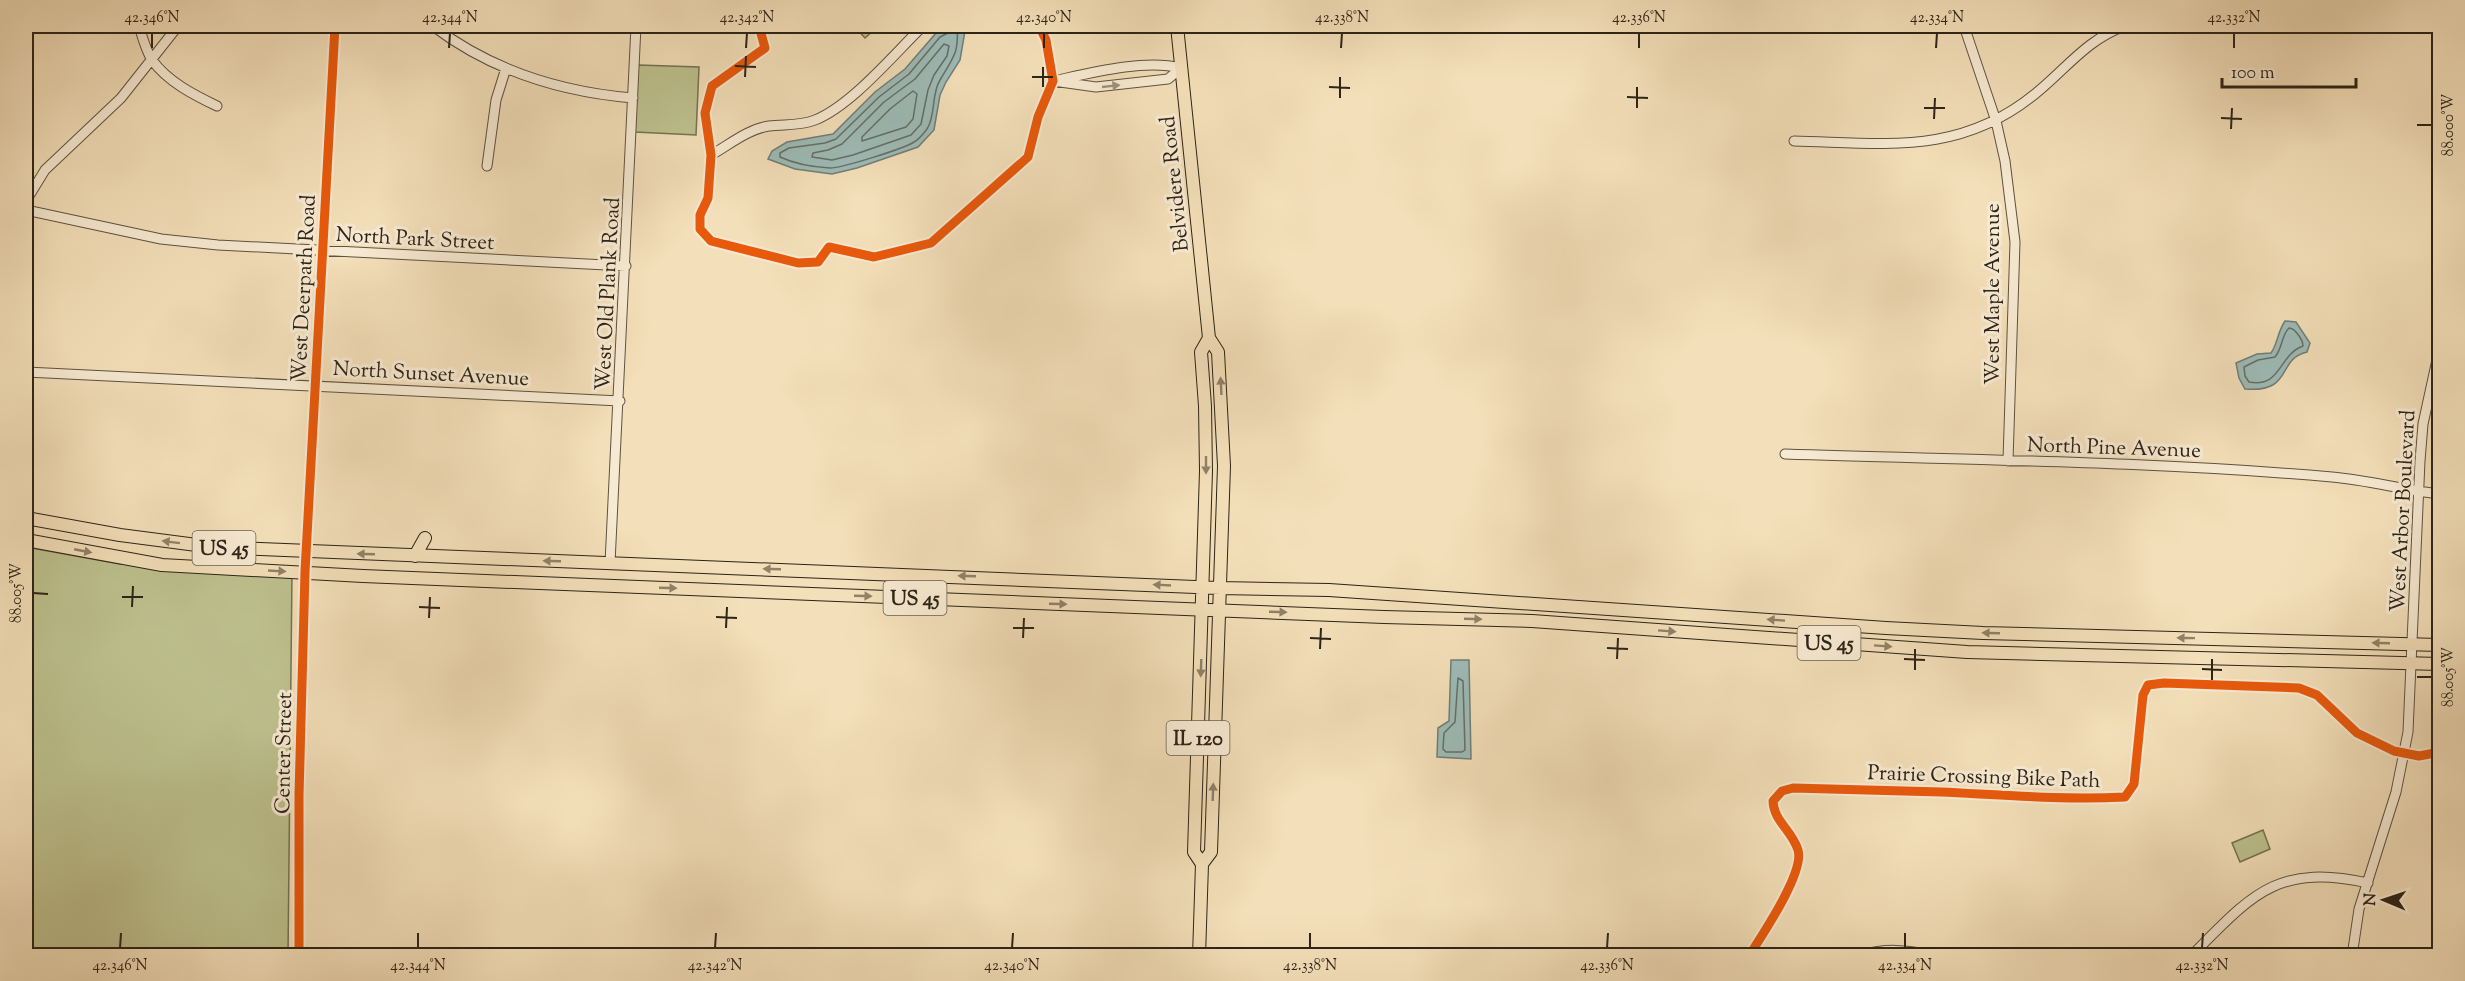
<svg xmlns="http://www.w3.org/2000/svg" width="2465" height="981" viewBox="0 0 2465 981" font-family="'Sorts Mill Goudy',serif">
<rect width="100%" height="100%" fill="#f3dfb9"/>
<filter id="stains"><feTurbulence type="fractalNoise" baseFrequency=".00333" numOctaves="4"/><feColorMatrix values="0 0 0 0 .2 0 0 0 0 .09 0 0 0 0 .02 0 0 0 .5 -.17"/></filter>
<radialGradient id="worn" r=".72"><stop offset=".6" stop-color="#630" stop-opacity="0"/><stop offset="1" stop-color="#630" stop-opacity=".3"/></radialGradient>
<!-- green -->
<path fill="#bdc18e" stroke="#747252" stroke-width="1.5" d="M 854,26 L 872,26 L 875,29 L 865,38 Z
M 638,65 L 699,67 L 696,135 L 635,132 Z
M 26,547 L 120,564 L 292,573 L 288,955 L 26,955 Z
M 885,580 L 945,583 L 945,591 L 886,590 Z
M 2263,830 L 2270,849 L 2240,862 L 2232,843 Z"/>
<!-- water -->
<path fill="#9dbbb7" stroke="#707e77" stroke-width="1.5" d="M 954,26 L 962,27 L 965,31 L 960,60 L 946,82 L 940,95 L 934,130 L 918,147 L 857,168 L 832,174 L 795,169 L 768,159 L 772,151 L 787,142 L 833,134 L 875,92 L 905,69 L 937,32 Z
M 2285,321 L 2296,322 L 2310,343 L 2307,352 C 2276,359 2294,393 2245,389 L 2239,378 L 2236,363 L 2257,354 L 2271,353 C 2278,343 2277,333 2285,321 Z
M 1451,660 L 1469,660 L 1471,759 L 1437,757 L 1438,728 L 1449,721 Z"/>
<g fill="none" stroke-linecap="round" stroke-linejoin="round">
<!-- shore -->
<path stroke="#646f67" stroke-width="1.5" d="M 951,26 L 950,32 L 940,37 L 909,74 L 879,97 L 836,139 L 825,143 L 789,148 L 780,153 L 780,157 C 795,164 813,167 830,168 C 842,168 903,149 914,142 C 918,140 924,133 927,129 C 936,116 931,94 940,80 C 954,56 959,53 957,26
M 944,44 L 949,46 L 947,56 L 934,75 L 928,90 L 921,124 L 911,135 L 853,155 L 832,160 L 812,157 L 813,153 L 828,150 L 842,144 L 884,102 L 915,79 Z
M 913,91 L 917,94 L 913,119 L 906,127 L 862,141 L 862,137 L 890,109 Z
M 2289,328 C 2295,328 2303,340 2303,346 C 2278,355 2282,388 2249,382 L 2245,376 L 2244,367 L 2258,360 L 2275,357 C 2283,347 2281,336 2289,328 Z
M 1458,678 L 1463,681 L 1465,750 L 1462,752 L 1446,752 L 1443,749 L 1444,733 L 1455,722 Z"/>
<!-- minor casing -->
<g stroke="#5e5240" stroke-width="11">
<path id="minor" d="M 139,26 C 142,36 146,51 152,60 C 168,82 194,95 217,106
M 433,26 C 491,70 561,92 633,98
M 759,26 L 765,48 L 712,86 L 705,113 L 711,155 L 708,198 L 700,215 L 700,229 L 711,241 L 798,263 L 818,262 L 829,247 L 874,257 L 931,243 L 1028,157 L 1038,117 L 1053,81 L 1046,40 L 1039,26
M 1964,26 L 1996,121 L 2005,161 L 2015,242 L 2008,461
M 1058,80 C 1094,72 1145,59 1181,68
M 1053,81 L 1096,87 L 1168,79 L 1181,68
M 1794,141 C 1885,143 1959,156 2035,94 C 2065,70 2087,39 2125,26
M 711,155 C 729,145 748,129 769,126 C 784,124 800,126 815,120 C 852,105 894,54 923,26
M 487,166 L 496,100 L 506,68
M 26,201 L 45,170 L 121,98 L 178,26
M 26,210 L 161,239 L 218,245 L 626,266
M 26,372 L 620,401
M 1785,454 C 1967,460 2150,461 2332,477 C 2368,480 2403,490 2440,494
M 610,563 L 636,26
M 299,956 L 299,795 L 305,572 L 335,26
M 1858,956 C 1884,948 1907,949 1933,956
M 2191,956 C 2252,895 2276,863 2368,883
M 2352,956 L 2359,909 L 2396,792 L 2408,732 L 2420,461 L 2423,424 L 2440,346"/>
</g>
<!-- major casing -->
<g stroke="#2c2317" stroke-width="14">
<path id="major" d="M 1177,26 L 1209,338 L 1218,352 L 1224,466 L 1211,852 L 1202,864 L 1199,956
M 26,518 L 120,535 L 212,547 L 1220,588 L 1329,590 L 1886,628 L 1983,633 L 2440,645
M 26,540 L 162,565 L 363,576 L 1384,617 L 1532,621 L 1967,652 L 2440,664
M 415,556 L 425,538
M 1202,864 L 1194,852 L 1206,471 L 1205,406 L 1201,352 L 1209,338"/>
</g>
<!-- minor -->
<use href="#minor" stroke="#f7ead2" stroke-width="9"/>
<!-- major -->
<use href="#major" stroke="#f3dfb9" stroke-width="12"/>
<!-- cycleway casing -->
<g stroke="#f7ead2" stroke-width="13">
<path id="cycleway" d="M 759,26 L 765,48 L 712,86 L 705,113 L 711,155 L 708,198 L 700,215 L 700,229 L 711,241 L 798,263 L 818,262 L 829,247 L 874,257 L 931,243 L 1028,157 L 1038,117 L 1053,81 L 1046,40 L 1039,26
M 299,956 L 299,795 L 305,572 L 335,26
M 1749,956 C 1762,935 1805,872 1798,850 C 1792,830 1774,822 1773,801 L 1782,791 L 1793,788 C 1842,789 1892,791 1941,792 C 2003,795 2063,800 2125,797 L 2134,784 L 2143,695 L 2148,685 L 2164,683 L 2299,688 L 2317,695 L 2357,733 L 2394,751 L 2419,756 L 2440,752"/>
</g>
<!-- cycleway -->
<use href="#cycleway" stroke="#e8590c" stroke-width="9"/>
</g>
<!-- one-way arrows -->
<defs><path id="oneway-solid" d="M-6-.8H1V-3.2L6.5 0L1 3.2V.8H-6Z" transform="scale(1.5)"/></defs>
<use fill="#9c907e" href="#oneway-solid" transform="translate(1111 86) rotate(-6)"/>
<g fill="#908168">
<use href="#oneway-solid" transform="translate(1221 386) rotate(-93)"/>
<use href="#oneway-solid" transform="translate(1206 465) rotate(90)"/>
<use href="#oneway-solid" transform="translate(171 542) rotate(-173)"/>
<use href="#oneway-solid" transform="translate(83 551) rotate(11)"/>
<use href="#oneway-solid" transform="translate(366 554) rotate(-178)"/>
<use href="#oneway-solid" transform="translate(552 561) rotate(-178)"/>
<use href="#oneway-solid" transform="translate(772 569) rotate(-178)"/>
<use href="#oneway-solid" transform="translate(277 571) rotate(3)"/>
<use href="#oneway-solid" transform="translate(967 576) rotate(-178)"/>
<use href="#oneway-solid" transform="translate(1162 585) rotate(-177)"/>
<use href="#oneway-solid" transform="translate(668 588) rotate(2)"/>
<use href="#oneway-solid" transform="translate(863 596) rotate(2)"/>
<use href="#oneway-solid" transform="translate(1058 604) rotate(2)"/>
<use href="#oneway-solid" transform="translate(1278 612) rotate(2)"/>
<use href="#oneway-solid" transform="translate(1473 619) rotate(2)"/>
<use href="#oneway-solid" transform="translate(1776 620) rotate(-176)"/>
<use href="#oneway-solid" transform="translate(1667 631) rotate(4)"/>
<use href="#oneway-solid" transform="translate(1991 633) rotate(-178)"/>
<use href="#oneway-solid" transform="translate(2186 638) rotate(-179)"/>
<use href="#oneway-solid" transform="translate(2381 643) rotate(-178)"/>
<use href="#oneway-solid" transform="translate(1883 646) rotate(4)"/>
<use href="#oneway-solid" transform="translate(1201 668) rotate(92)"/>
<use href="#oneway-solid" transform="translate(1213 792) rotate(-88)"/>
</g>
<!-- ticks -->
<path fill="none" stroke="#2c2317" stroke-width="2" d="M 152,48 L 152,33M 449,48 L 450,33M 746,48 L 747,33M 1044,48 L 1044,33M 1341,48 L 1342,33M 1639,48 L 1639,33M 1936,48 L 1937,33M 2234,48 L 2234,33M 735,66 L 756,67M 745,77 L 746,56M 1032,77 L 1053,77M 1043,87 L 1043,67M 1329,87 L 1350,88M 1627,97 L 1648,98M 1340,98 L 1340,77M 1637,108 L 1637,87M 1924,108 L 1945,108M 2221,118 L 2242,119M 1934,119 L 1935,98M 2417,125 L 2432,125M 2231,129 L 2232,108M 33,593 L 48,594M 122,597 L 143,597M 132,607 L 133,586M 419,607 L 440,608M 716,617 L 737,618M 429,618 L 430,597M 726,628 L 727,607M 1013,628 L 1034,628M 1023,638 L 1024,618M 1310,638 L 1331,639M 1607,648 L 1628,649M 1320,649 L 1321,628M 1617,659 L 1618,638M 1904,659 L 1925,660M 2202,669 L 2222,670M 1915,670 L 1915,649M 2417,677 L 2432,677M 2212,680 L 2212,659M 120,948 L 121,933M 418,948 L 418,933M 715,948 L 716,933M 1012,948 L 1013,933M 1310,948 L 1310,933M 1607,948 L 1608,933M 1905,948 L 1905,933M 2202,948 L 2203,933"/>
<g text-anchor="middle" stroke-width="6" stroke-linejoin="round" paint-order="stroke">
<!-- shield labels -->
<g fill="#f7ead2" stroke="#695f4f" stroke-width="1.5">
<rect x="192.5" y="531" width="63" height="34" rx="4.5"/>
<rect x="883.5" y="581" width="63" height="34" rx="4.5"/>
<rect x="1797.5" y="626" width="63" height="34" rx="4.5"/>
<rect x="1166.5" y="721" width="63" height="34" rx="4.5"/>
</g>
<g font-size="20" font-weight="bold" fill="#2c2317">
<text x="224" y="555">US 45</text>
<text x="915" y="605">US 45</text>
<text x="1829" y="650">US 45</text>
<text x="1198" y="745">IL 120</text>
</g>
<!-- street labels -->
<g font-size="21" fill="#2c2317" stroke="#f7ead2">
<text transform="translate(1174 184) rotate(-96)" y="7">Belvidere Road</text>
<text transform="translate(415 238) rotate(3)" y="7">North Park Street</text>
<text transform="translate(303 288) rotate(-87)" y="7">West Deerpath Road</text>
<text transform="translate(607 294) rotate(-87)" y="7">West Old Plank Road</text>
<text transform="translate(1992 294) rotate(-90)" y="7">West Maple Avenue</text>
<text transform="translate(431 373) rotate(3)" y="7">North Sunset Avenue</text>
<text transform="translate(2114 447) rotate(2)" y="7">North Pine Avenue</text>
<text transform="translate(2402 511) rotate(-87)" y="7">West Arbor Boulevard</text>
<text transform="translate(283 753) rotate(-89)" y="7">Center Street</text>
<text transform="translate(1984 776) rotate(2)" y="7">Prairie Crossing Bike Path</text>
</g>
</g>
<!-- margin -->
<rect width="2465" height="981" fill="none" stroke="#f3dfb9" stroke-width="66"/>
<!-- north arrow -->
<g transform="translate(2384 900) rotate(272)" stroke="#f7ead2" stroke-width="4.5" paint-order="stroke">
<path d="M0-4.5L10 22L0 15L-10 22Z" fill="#2c2317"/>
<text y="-9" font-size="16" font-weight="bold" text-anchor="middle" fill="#2c2317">N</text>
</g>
<!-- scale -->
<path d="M2222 78v9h134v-9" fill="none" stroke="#2c2317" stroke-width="3"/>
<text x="2231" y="78" font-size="18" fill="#2c2317" stroke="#f7ead2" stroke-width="4.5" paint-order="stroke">100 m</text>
<rect x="33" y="33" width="2399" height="915" fill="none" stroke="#2c2317" stroke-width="2"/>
<g font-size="15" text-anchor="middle" fill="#2c2317">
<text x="152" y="22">42.346°N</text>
<text x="450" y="22">42.344°N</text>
<text x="747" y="22">42.342°N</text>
<text x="1044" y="22">42.340°N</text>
<text x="1342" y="22">42.338°N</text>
<text x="1639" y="22">42.336°N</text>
<text x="1937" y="22">42.334°N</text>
<text x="2234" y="22">42.332°N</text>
<text transform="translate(2448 125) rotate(-90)" y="5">88.000°W</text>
<text transform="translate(16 593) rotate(-90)" y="5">88.005°W</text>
<text transform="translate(2448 677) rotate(-90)" y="5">88.005°W</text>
<text x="120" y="970">42.346°N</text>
<text x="418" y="970">42.344°N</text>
<text x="715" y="970">42.342°N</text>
<text x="1012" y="970">42.340°N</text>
<text x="1310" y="970">42.338°N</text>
<text x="1607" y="970">42.336°N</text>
<text x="1905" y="970">42.334°N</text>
<text x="2202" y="970">42.332°N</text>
</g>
<rect width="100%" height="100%" filter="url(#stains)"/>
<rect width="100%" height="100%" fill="url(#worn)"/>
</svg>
